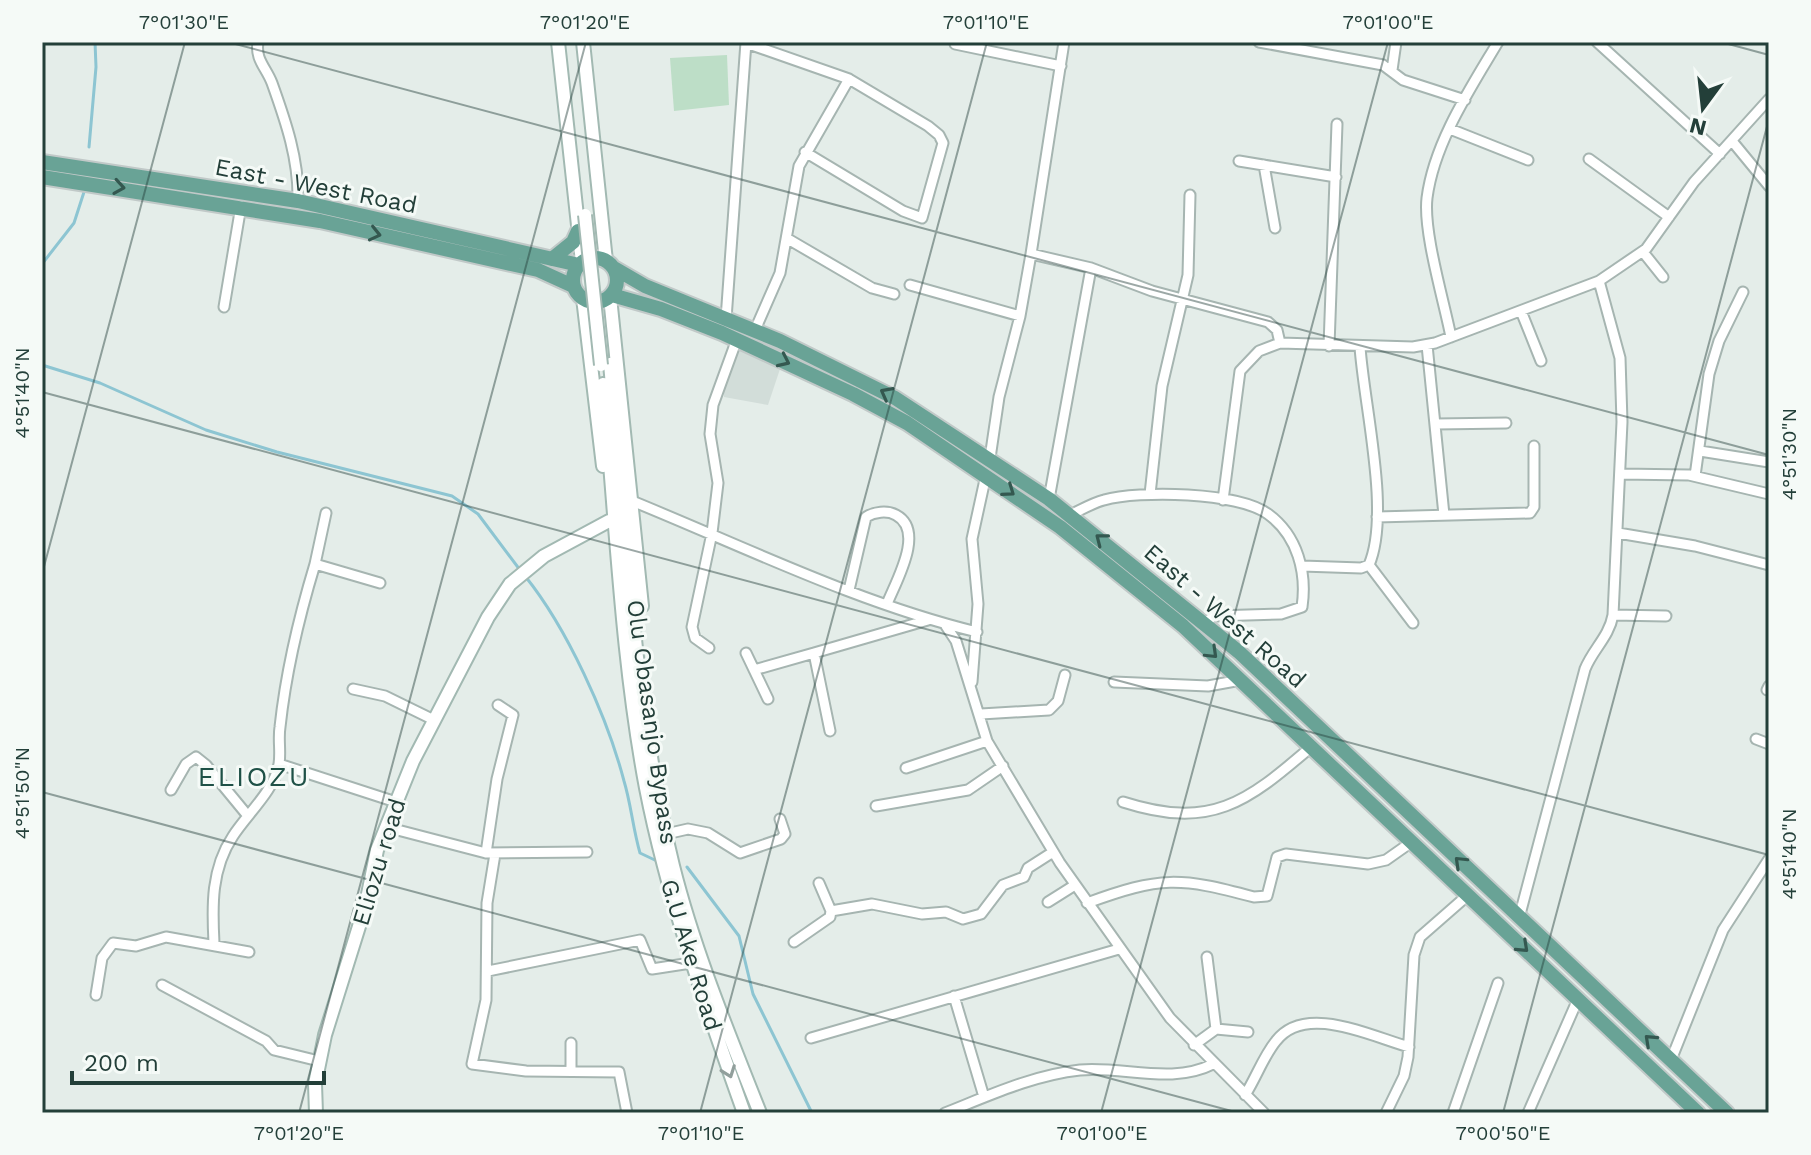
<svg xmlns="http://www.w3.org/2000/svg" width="1811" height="1155" viewBox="0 0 1811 1155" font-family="'Work Sans',sans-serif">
<rect width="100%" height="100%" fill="#e4ede9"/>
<!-- built -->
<path fill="#d2ddd9" d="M 737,344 L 782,363 L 768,405 L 724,397 L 724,385 Z"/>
<!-- green -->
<path fill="#bddec7" d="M 727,55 L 729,105 L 674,111 L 670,58 Z"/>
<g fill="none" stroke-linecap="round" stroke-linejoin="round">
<!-- stream -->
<path stroke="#8dc5d2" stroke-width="3" d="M 89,147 L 96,67 L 95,42
M 42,264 L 74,223 L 84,192
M 42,365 L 100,383 L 206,430 L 277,452 L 452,496 L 478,514 L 520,570
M 525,576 C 567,628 607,716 624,781 C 631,804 633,829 640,853 L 659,862
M 687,867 L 739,936 L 753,994 L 812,1113"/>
<!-- street casing -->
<g stroke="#a6b5b1" stroke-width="13">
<path id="street" d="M 258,42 C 255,60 266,67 272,83 C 286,122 299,160 298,201
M 1259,42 L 1383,65 L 1403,80 L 1465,100
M 1597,42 L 1720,154
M 746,43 L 849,79 L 928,126 L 939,135 L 943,143 L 922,218 L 903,211 L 805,152
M 955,44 L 1061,66
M 1392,70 L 1396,42
M 1450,129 L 1528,160
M 1732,141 L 1769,186
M 1589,159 L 1669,217
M 1239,161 L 1336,177
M 1264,165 L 1275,228
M 788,239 L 872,288 L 894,294
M 1643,252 L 1663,277
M 1031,254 L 1091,268 L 1152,291 L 1268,322 L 1277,330 L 1280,343
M 910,285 L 1020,316
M 224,307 L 241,206
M 1521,311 L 1541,361
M 726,319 L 746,42
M 755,330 L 780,273 L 799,166 L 849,79
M 1451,337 C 1444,301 1423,232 1427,198 C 1434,143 1470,89 1498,42
M 1427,345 L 1444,515
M 1329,346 L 1337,124
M 1436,424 L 1506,423
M 1700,451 L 1769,462
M 990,458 L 999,397 L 1020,316 L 1031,254 L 1064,42
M 1621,474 L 1689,475 L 1769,494
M 1695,476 L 1709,374 L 1719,341 L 1743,292
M 1150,494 L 1162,386 L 1188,275 L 1190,195
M 1049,499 L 1091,268
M 1223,500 L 1240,371 L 1259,351 L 1280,343 L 1413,347 L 1435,343 L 1599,281
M 632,501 C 745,547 858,603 977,632
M 1070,515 C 1081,510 1092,503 1104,500 C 1139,490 1238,492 1268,514 C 1298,536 1307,573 1302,607 L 1281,614 L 1214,616 L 1206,622
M 1377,517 L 1530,513 L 1534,507 L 1534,446
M 1618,533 L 1695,546 L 1769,565
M 315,564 L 326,513
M 1369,565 L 1413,623
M 1302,566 L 1361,568 L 1369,565 C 1391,513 1364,406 1360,347
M 849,590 L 866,517 C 874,512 887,510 896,515 C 926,531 895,583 887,604
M 1613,615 L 1666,616
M 946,626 L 956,641 L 987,741 L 1060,863 L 1170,1018 L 1264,1113
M 709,648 L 695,638 L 692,627 L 712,533 L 718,483 L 710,434 L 713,405 L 737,339
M 746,653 L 768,699
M 754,670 L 814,653
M 972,682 L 978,604 L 972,539 L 986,475
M 1114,682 L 1208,686 L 1241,680
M 353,689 L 385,696 L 434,720
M 1767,690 L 1769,686
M 981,714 L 1049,710 L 1058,701 L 1065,675
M 830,731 L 814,653 L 928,620
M 1756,739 L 1769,744
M 279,764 L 396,802
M 906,768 L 987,741
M 171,790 L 186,764 L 196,757 L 206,765 L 248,816
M 1123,802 C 1211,830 1246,803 1311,747
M 876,806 L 968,790 L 1003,766
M 386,827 L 486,853 L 587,852
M 666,834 L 688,829 L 708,833 L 740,853 L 781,839 L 785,834 L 780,819
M 486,853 L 497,779 L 513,715 L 498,705
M 495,854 L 487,903 L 486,1000 L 472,1064 L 526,1071 L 619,1072 L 627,1113
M 819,883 L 831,911
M 1048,902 L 1075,885
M 1087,903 C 1161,876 1179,877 1254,897 L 1267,896 L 1277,857 L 1286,854 L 1368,864 L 1386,860 L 1413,841
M 1519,918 L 1585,669 C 1593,649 1609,637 1613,615 L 1622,422 L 1620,358 L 1599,281 L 1646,249 L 1694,182 L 1769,99
M 794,942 L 830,917 L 831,911 L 872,904 L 922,914 L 946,912 L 963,919 L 981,914 L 1003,885 L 1024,877 L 1028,868 L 1053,852
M 214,943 C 212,906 211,869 233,836 C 247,814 274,791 279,764 C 281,752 278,739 280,727 C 286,671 299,617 315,564 L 380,583
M 1207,957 L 1216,1029
M 488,971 L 640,940 L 652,969 L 691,963
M 162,985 L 266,1041 L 274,1050 L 319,1061
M 96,995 L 102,958 L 113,943 L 136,946 L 166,937 L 249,952
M 954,996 L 984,1097
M 811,1038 L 1119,949
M 1194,1045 L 1216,1029 L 1248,1032
M 1671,1060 L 1723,930 L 1769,859
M 571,1070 L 571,1043
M 1245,1095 C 1256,1078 1263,1057 1276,1041 C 1305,1003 1370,1036 1409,1047
M 945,1113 C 988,1096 1033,1075 1080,1070 C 1124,1066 1172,1085 1213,1064
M 1386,1113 L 1404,1076 L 1408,1057 L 1414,955 L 1420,937 L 1468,895
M 1453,1113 L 1498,983
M 1528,1113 L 1578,999"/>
</g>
<!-- secondary casing -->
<g stroke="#a2b9b2" stroke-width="16">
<path id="secondary" d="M 558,42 L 582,262
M 583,42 L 606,261
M 610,297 L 642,606
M 583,298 L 603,466
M 610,364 C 626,531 633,703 673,866 C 694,950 728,1032 760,1113
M 603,384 C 616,518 621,656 646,788 C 668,900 706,1006 744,1113
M 316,1113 L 315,1084 L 325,1035 L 366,904 L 377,850 L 413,761 L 488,617 L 510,584 L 544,556 L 609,521"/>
</g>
<!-- primary casing -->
<g stroke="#c1c9c8" stroke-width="18">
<path id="primary" d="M 42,162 L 298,201 L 579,265
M 42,177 L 320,221 L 538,270 L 573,286
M573 280a22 22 0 1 1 44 0a22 22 0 1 1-44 0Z
M 552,259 L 573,242 L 578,231
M 614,268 L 645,286 L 780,341 L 895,398 L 1049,499 L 1239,652 L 1727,1113
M 612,295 L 661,309 L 722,333 L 853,394 L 907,423 L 1060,527 L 1183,626 L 1698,1113"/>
</g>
<!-- street -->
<use href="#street" stroke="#fff" stroke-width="9"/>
<!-- secondary -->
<use href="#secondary" stroke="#fff" stroke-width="12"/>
<!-- primary -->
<use href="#primary" stroke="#69a396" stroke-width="14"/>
<!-- secondary-bridge casing -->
<g stroke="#a2b9b2" stroke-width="16" stroke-linecap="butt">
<path id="secondary-bridge" d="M 585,215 L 601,365"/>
</g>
<!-- secondary-bridge -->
<use href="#secondary-bridge" stroke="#fff" stroke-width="12"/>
</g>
<!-- one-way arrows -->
<defs><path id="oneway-chevron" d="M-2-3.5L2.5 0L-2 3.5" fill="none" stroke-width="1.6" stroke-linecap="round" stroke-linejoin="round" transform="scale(2)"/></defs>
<g stroke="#345850">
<use href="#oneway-chevron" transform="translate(119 187) rotate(9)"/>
<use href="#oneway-chevron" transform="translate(375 234) rotate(13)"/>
<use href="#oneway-chevron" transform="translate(784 361) rotate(25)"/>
<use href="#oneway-chevron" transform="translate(886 393) rotate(-152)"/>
<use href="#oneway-chevron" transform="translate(1009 491) rotate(35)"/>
<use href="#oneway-chevron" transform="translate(1101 539) rotate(-142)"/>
<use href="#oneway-chevron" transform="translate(1212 653) rotate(44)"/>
<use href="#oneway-chevron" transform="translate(1460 862) rotate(-136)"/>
<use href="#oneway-chevron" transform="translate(1523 947) rotate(43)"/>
<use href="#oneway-chevron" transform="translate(1650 1040) rotate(-137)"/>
</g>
<use stroke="#919f9c" href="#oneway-chevron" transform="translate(729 1072) rotate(70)"/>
<!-- ticks -->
<path fill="none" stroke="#233f39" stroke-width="2" stroke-opacity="0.45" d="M 228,42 L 1769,455M 1721,42 L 1769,55M 42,392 L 1769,855M 42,574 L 185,42M 42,792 L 1239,1113M 299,1113 L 586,42M 700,1113 L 987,42M 1101,1113 L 1388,42M 1503,1113 L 1769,119"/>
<g text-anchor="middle" stroke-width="6" stroke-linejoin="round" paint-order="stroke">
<!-- street labels -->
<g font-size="24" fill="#233f39" stroke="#f5faf7">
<text transform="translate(316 186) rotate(11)" y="8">East - West Road</text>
<text transform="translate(1225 616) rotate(41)" y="8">East - West Road</text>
<text transform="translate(652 722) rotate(82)" y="8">Olu Obasanjo Bypass</text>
<text transform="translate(379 862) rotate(-73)" y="8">Eliozu road</text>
<text transform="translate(691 955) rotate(73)" y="8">G.U Ake Road</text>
</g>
<!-- quarter labels -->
<g font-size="28" letter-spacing="2" fill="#1f5147" stroke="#f5faf7">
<text x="254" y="786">ELIOZU</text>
</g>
</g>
<!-- border -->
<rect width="1811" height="1155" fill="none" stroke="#f5faf7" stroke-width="88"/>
<!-- north arrow -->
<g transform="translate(1703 108) rotate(195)" stroke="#f5faf7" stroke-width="6" paint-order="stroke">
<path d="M0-6L14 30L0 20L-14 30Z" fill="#233f39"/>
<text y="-12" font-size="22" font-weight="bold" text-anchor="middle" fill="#233f39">N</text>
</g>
<!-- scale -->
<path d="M72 1071v12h252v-12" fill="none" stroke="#233f39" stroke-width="4"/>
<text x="84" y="1071" font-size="24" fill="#233f39" stroke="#f5faf7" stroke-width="6" paint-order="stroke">200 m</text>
<rect x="44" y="44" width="1723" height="1067" fill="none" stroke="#233f39" stroke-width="3"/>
<g font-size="20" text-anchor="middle" fill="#233f39">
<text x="184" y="29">7°01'30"E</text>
<text x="585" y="29">7°01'20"E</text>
<text x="986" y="29">7°01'10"E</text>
<text x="1388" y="29">7°01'00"E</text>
<text transform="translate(22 393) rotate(-90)" y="7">4°51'40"N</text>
<text transform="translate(1789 454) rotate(-90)" y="7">4°51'30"N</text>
<text transform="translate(22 793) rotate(-90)" y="7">4°51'50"N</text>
<text transform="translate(1789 854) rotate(-90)" y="7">4°51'40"N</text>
<text x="299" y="1140">7°01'20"E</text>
<text x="701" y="1140">7°01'10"E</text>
<text x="1102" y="1140">7°01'00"E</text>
<text x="1503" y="1140">7°00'50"E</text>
</g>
</svg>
